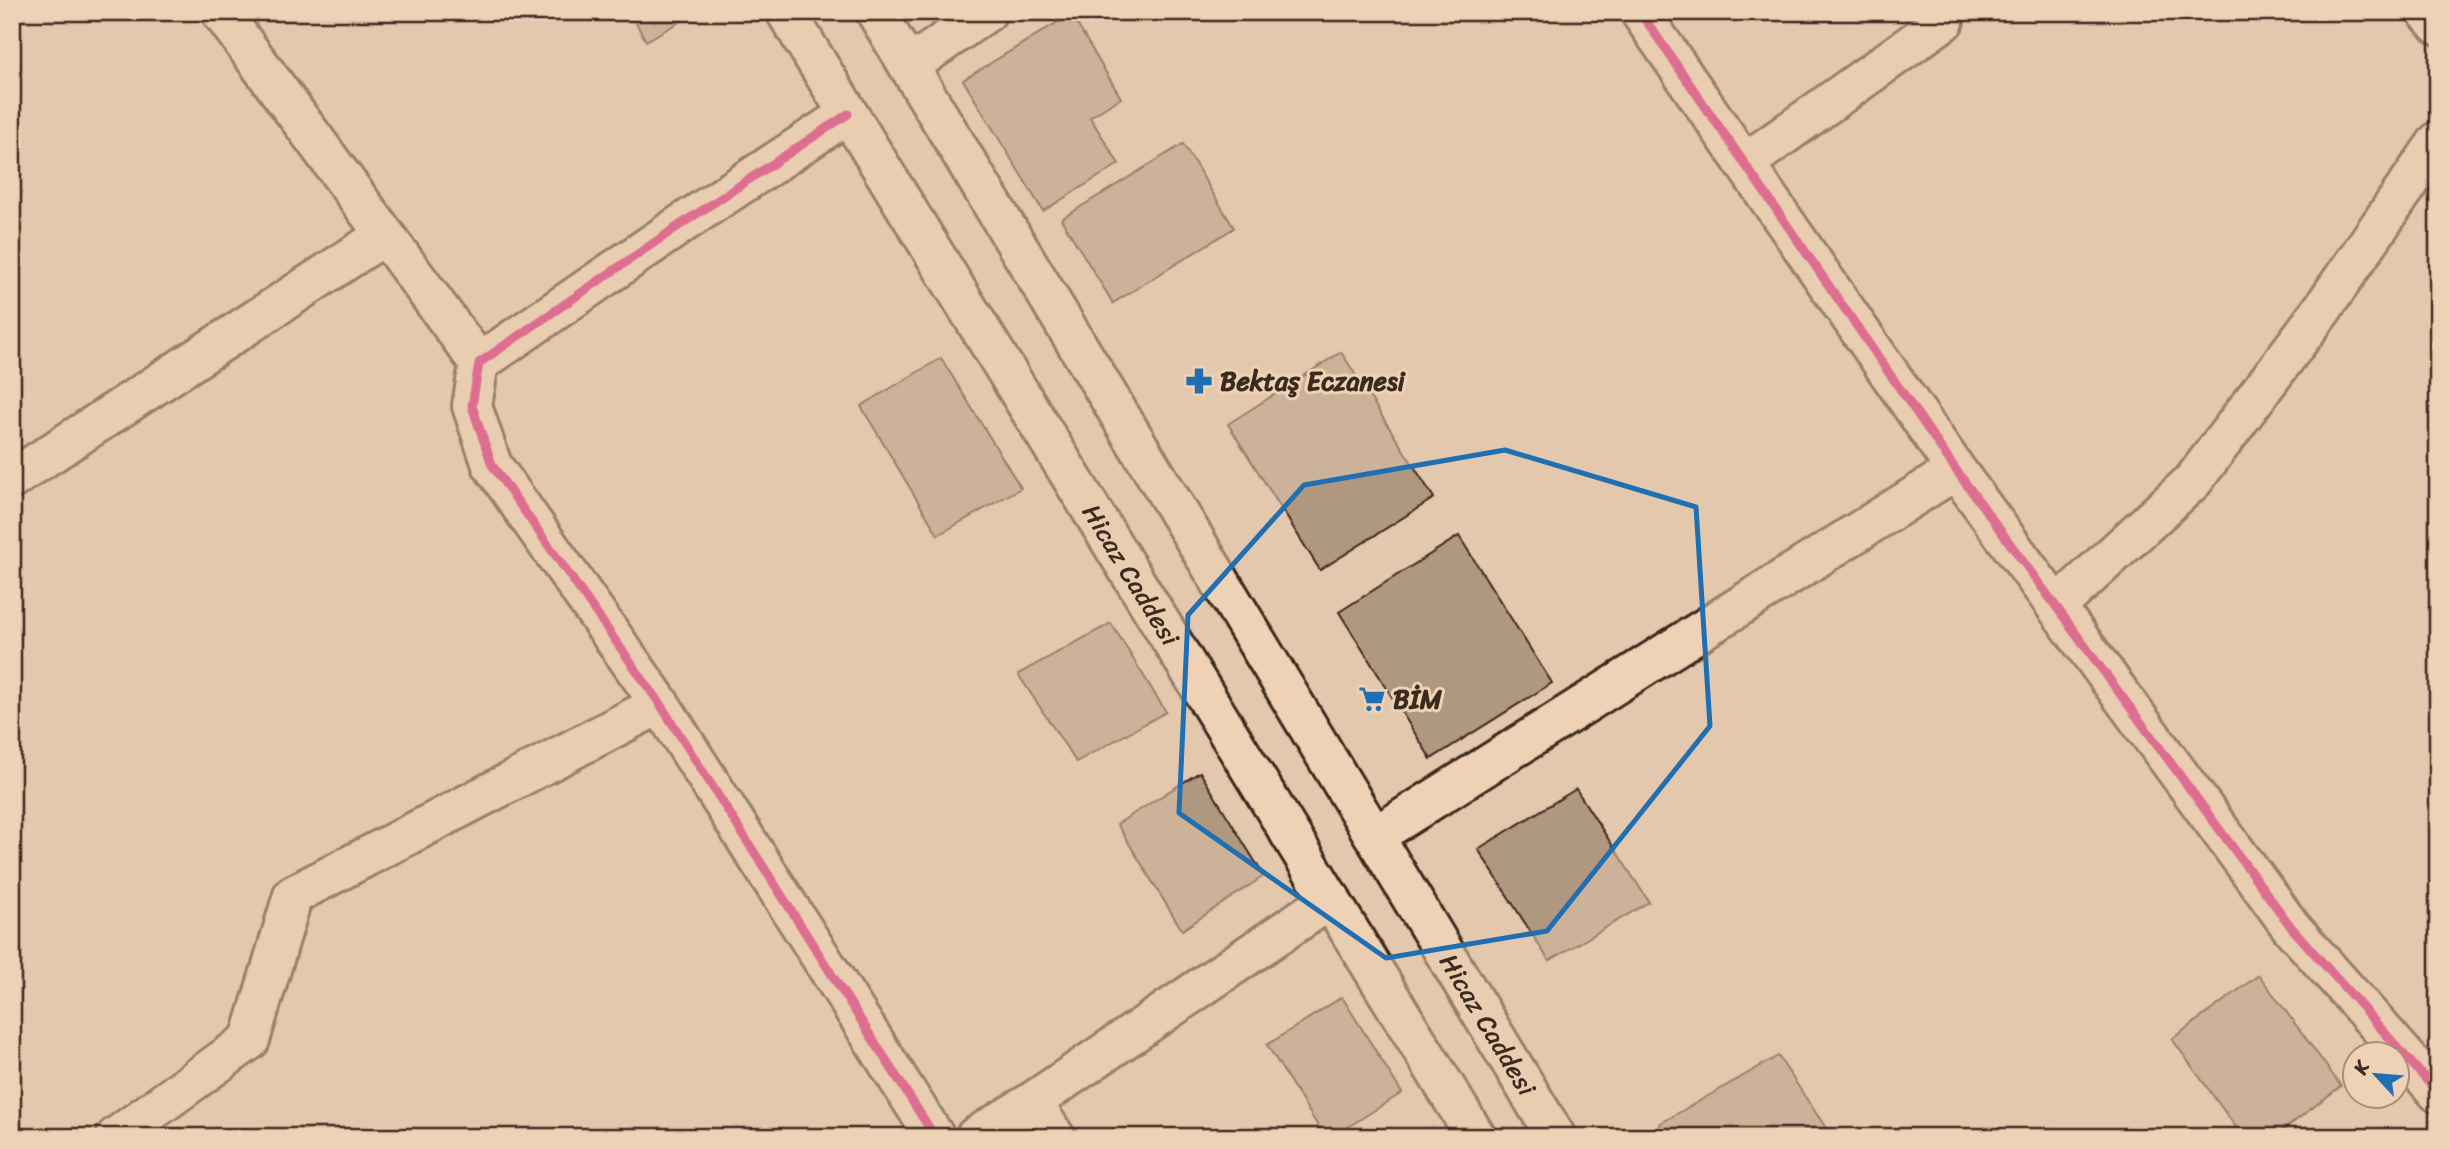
<svg xmlns="http://www.w3.org/2000/svg" width="2450" height="1149" viewBox="0 0 2450 1149" font-family="Sriracha,sans-serif">
<rect width="100%" height="100%" fill="#e4c8ad"/>
<filter id="ink" filterUnits="userSpaceOnUse"><feTurbulence type="fractalNoise" baseFrequency=".0143" numOctaves="2"/><feDisplacementMap in="SourceGraphic" scale="14" xChannelSelector="R" yChannelSelector="G"/><feConvolveMatrix kernelMatrix="1 2 1 2 8 2 1 2 1" color-interpolation-filters="sRGB"/></filter>
<g filter="url(#ink)">
<!-- building -->
<path fill="#b09780" stroke="#3b2a1e" stroke-width="2" d="M 630,12 L 697,12 L 646,41 Z
M 1071,14 L 1121,98 L 1090,117 L 1119,164 L 1043,211 L 963,80 Z
M 1183,144 L 1234,228 L 1113,303 L 1061,219 Z
M 1341,352 L 1434,498 L 1320,570 L 1228,424 Z
M 941,358 L 1021,488 L 938,535 L 861,406 Z
M 1459,536 L 1552,683 L 1431,759 L 1339,612 Z
M 1111,623 L 1166,712 L 1076,762 L 1018,674 Z
M 1200,772 L 1264,876 L 1182,930 L 1117,824 Z
M 1576,789 L 1649,902 L 1549,961 L 1478,849 Z
M 2259,975 L 2341,1086 L 2274,1137 L 2243,1137 L 2172,1039 Z
M 1342,997 L 1402,1093 L 1332,1137 L 1325,1137 L 1267,1045 Z
M 1778,1056 L 1832,1137 L 1667,1137 L 1659,1124 Z"/>
<g fill="none" stroke-linecap="round" stroke-linejoin="round">
<!-- street casing -->
<g stroke="#3b2a1e" stroke-width="44">
<path id="street" d="M 221,12 L 479,363
M 1640,12 L 1956,470 L 2291,927 L 2438,1093
M 2427,12 L 2438,25
M 909,66 L 987,12
M 848,114 L 680,225 L 479,363 L 472,406 L 492,465 L 660,704 L 935,1137
M 1745,163 L 1944,21 L 1944,12
M 12,479 L 385,235
M 2056,607 L 2193,481 L 2323,308 L 2438,141
M 1375,836 L 1956,470
M 1032,1102 L 1055,1137
M 116,1137 L 250,1040 L 293,895 L 660,704
M 975,1137 L 1032,1102 L 1331,899"/>
</g>
<!-- secondary casing -->
<g stroke="#3b2a1e" stroke-width="44">
<g id="secondary">
<path id="s1" d="M 786,12 L 1476,1137"/>
<path id="s2" d="M 876,12 L 1556,1137"/>
</g>
</g>
<!-- street -->
<use href="#street" stroke="#efd2b6" stroke-width="38"/>
<!-- secondary -->
<use href="#secondary" stroke="#efd2b6" stroke-width="38"/>
<!-- cycleway casing -->
<g stroke="#efd2b6" stroke-width="13">
<path id="cycleway" d="M 1640,12 L 1956,470 L 2291,927 L 2438,1093
M 848,114 L 680,225 L 479,363 L 472,406 L 492,465 L 660,704 L 935,1137"/>
</g>
<!-- cycleway -->
<use href="#cycleway" stroke="#d6006c" stroke-width="9"/>
</g>
</g>
<!-- marked area -->
<path d="M0 0H2450V1149H0ZM 1505,450 L 1696,507 L 1710,726 L 1547,931 L 1386,958 L 1179,813 L 1188,615 L 1304,485 Z" fill="#e4c8ad" fill-opacity=".55" fill-rule="evenodd"/>
<path fill="none" stroke="#1f6fb2" stroke-width="5" stroke-linejoin="round" d="M 1505,450 L 1696,507 L 1710,726 L 1547,931 L 1386,958 L 1179,813 L 1188,615 L 1304,485 Z"/>
<!-- icons -->
<defs>
<g id="pharmacy-bare" transform="scale(2.1)"><path d="M-2-6h4v4h4v4h-4v4h-4v-4h-4v-4h4Z" fill="#1f6fb2" stroke="#efd2b6" stroke-width="2.5" paint-order="stroke"/></g>
<g id="supermarket-bare" transform="scale(2.1)"><path d="M-6-5.5h2.5l.6 2H6L4.5 2H-2.5L-4.4-4H-6ZM-1.5 3.2a1.3 1.3 0 1 0 .1 0ZM3 3.2a1.3 1.3 0 1 0 .1 0Z" fill="#1f6fb2" stroke="#efd2b6" stroke-width="2.5" paint-order="stroke"/></g>
</defs>
<g fill-rule="evenodd">
<use href="#pharmacy-bare" x="1199" y="381"/>
<use href="#supermarket-bare" x="1372" y="699"/>
</g>
<g text-anchor="middle" stroke-width="6" stroke-linejoin="round" paint-order="stroke">
<!-- poi labels -->
<g font-size="26" font-weight="bold" fill="#3b2a1e" stroke="#efd2b6" text-anchor="start">
<text x="1220" y="390">Bektaş Eczanesi</text>
<text x="1393" y="708">BİM</text>
</g>
<!-- street labels -->
<g font-size="26" fill="#3b2a1e" stroke="#efd2b6">
<text dy="9" stroke="none"><textPath href="#s1" startOffset="660">Hicaz Caddesi</textPath></text>
<text dy="9" stroke="none"><textPath href="#s2" startOffset="1183">Hicaz Caddesi</textPath></text>
</g>
</g>
<!-- margin -->
<rect width="2450" height="1149" fill="none" stroke="#efd2b6" stroke-width="42"/>
<rect x="21" y="21" width="2408" height="1107" fill="none" stroke="#3b2a1e" stroke-width="2.5" filter="url(#ink)"/>
<!-- north arrow -->
<g transform="translate(2376 1075) rotate(296)"><circle r="33" fill="#efd2b6" stroke="#a78f79" stroke-width="2"/>
<path d="M0-5L12 26L0 18L-12 26Z" fill="#1f6fb2"/>
<text y="-10" font-size="19" font-weight="bold" text-anchor="middle" fill="#3b2a1e">K</text>
</g>
</svg>
